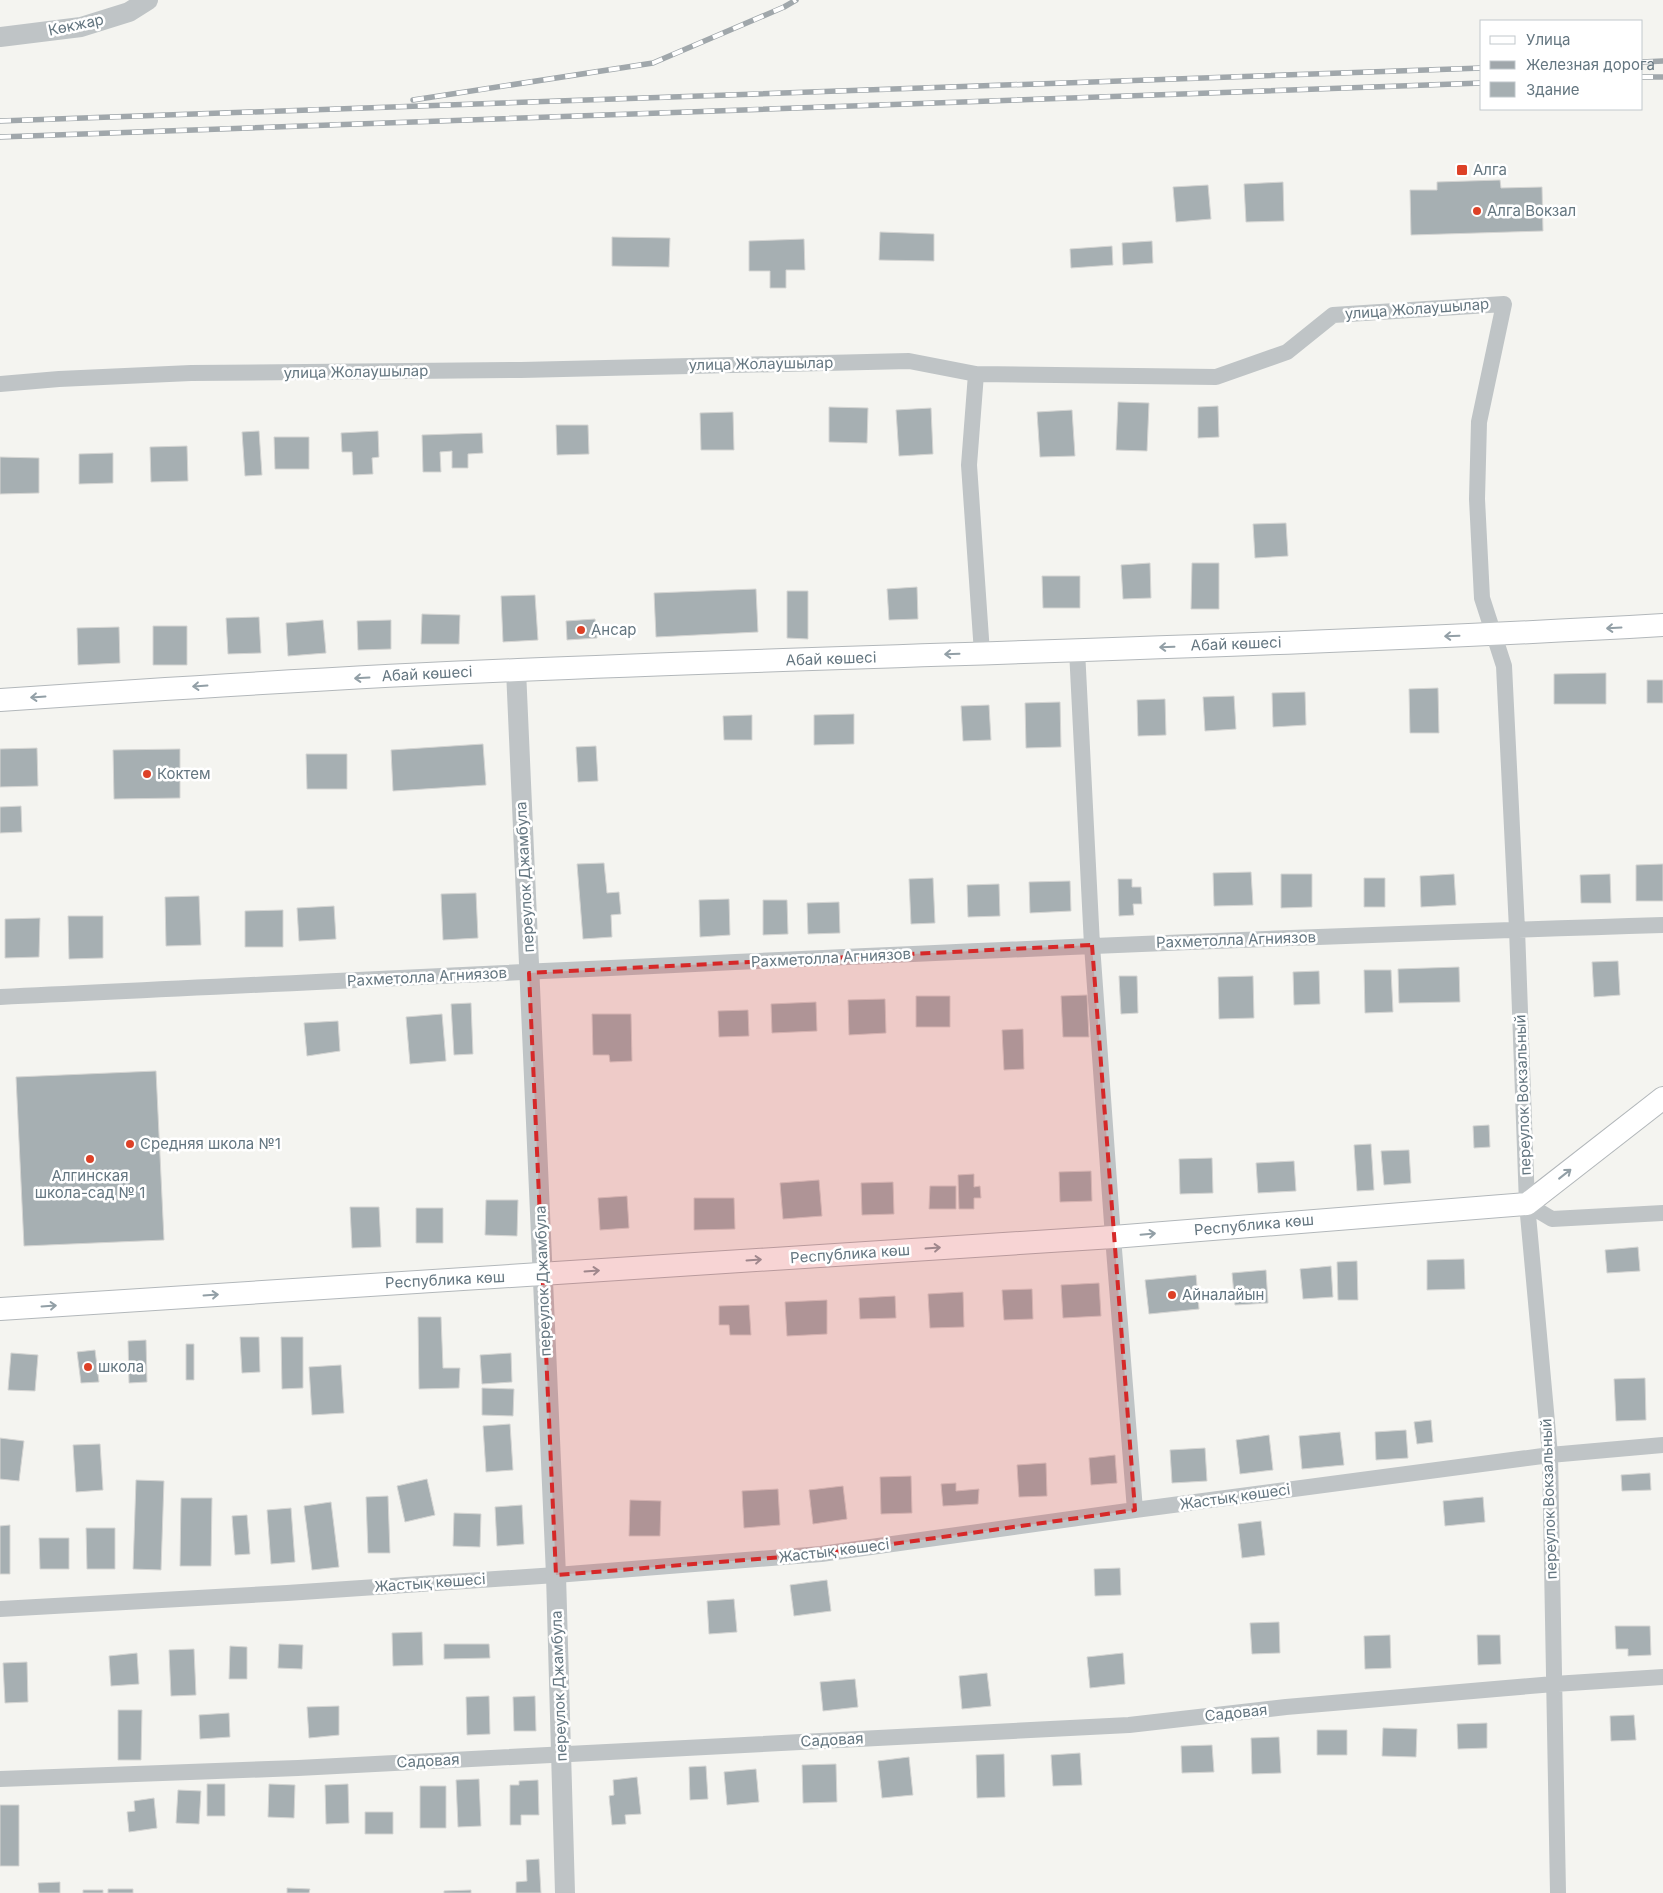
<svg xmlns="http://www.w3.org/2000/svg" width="1663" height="1893" viewBox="0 0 1663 1893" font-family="Inter,sans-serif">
<rect width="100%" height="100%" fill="#f4f4f0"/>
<!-- building -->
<path fill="#a6afb2" stroke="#d5d5d3" d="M 1500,180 L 1501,188 L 1542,187 L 1543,231 L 1411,235 L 1410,190 L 1437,190 L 1437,182 Z
M 1283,182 L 1284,221 L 1246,222 L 1244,184 Z
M 1208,185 L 1211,219 L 1176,222 L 1173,187 Z
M 880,232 L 934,234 L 934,261 L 879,260 Z
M 612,237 L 670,238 L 669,267 L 612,266 Z
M 804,239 L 805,270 L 786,270 L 786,288 L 770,288 L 770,271 L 749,271 L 749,241 Z
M 1152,241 L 1153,263 L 1123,265 L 1122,243 Z
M 1112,246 L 1113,265 L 1071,268 L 1070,249 Z
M 1118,402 L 1149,403 L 1147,451 L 1116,450 Z
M 1218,406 L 1219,437 L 1198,438 L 1198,407 Z
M 829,407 L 868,408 L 867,443 L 829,442 Z
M 931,408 L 933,454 L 899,456 L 896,410 Z
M 1072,410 L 1075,456 L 1040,457 L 1037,412 Z
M 733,412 L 734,450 L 701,450 L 700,413 Z
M 556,425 L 588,425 L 589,454 L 557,455 Z
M 259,431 L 262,475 L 245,476 L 242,432 Z
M 378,431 L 379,457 L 372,458 L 373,474 L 353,475 L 352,452 L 342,452 L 341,433 Z
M 482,433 L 483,453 L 468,454 L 468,468 L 452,468 L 452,451 L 440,452 L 441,472 L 423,472 L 422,435 Z
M 274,437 L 309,437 L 309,469 L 275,469 Z
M 187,446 L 188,481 L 151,482 L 150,447 Z
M 113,453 L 113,483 L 79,484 L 79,454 Z
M 0,457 L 39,458 L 39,493 L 0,494 Z
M 1286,523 L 1288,556 L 1255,558 L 1253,524 Z
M 1150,563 L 1151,598 L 1123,599 L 1121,565 Z
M 1192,563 L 1219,563 L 1219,609 L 1191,609 Z
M 1042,576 L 1080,576 L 1080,608 L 1043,608 Z
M 917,587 L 918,619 L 889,620 L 887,589 Z
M 756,589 L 758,632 L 656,637 L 654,593 Z
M 787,591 L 808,591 L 808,639 L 787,638 Z
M 535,595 L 538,640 L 503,642 L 501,596 Z
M 422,614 L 460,615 L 459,644 L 421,644 Z
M 259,617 L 261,653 L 228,654 L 226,618 Z
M 595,619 L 597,638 L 567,640 L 566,621 Z
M 323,620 L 326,653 L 288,656 L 286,623 Z
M 391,620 L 391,649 L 358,650 L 357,621 Z
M 153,626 L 187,626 L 187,665 L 153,665 Z
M 119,627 L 120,663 L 78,665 L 77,628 Z
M 1606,673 L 1606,704 L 1554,704 L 1554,674 Z
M 1647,680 L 1663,680 L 1663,703 L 1647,703 Z
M 1438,688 L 1439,733 L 1410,733 L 1409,689 Z
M 1305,692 L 1306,725 L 1273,727 L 1272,693 Z
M 1234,696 L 1236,729 L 1205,731 L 1203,697 Z
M 1165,699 L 1166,735 L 1138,736 L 1137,700 Z
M 1060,702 L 1061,747 L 1026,748 L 1025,703 Z
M 989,705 L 991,740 L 963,741 L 961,706 Z
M 854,714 L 854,744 L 814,745 L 814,715 Z
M 752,715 L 752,740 L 724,740 L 723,716 Z
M 483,744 L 486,785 L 393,791 L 391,750 Z
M 596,746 L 598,781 L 578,782 L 576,747 Z
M 37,748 L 38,786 L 0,787 L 0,749 Z
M 180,749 L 180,798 L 114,799 L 113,750 Z
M 306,754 L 347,754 L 347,789 L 307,789 Z
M 21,806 L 22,832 L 0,833 L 0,807 Z
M 604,863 L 607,893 L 619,892 L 621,914 L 611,915 L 612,937 L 583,939 L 577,864 Z
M 1663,864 L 1663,901 L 1636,901 L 1636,865 Z
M 1251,872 L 1253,905 L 1214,906 L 1213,873 Z
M 1281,874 L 1312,874 L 1312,907 L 1281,908 Z
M 1454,874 L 1456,905 L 1421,907 L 1420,876 Z
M 1610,874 L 1611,903 L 1581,903 L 1580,875 Z
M 933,878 L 935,923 L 911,924 L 909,879 Z
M 1364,878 L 1385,878 L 1385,907 L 1364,907 Z
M 1118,879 L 1132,879 L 1132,887 L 1141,887 L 1142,904 L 1133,904 L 1134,915 L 1119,916 Z
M 1070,881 L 1071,911 L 1030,913 L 1029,882 Z
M 999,884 L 1000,916 L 968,917 L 967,885 Z
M 476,893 L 478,938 L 443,940 L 441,894 Z
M 199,896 L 201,945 L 166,946 L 165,897 Z
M 729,899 L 730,935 L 700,937 L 699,900 Z
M 763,900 L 787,900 L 788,934 L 763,935 Z
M 839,902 L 840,933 L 808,934 L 807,903 Z
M 334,906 L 336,939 L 299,941 L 297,908 Z
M 283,910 L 283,947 L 245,947 L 245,911 Z
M 68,916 L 103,916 L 103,958 L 69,959 Z
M 40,918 L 39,957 L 5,958 L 5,919 Z
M 1618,961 L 1620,995 L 1594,997 L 1592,962 Z
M 1459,967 L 1460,1002 L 1399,1003 L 1398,969 Z
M 1364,970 L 1391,970 L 1393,1012 L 1365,1013 Z
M 1319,971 L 1320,1004 L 1294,1005 L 1293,972 Z
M 1119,976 L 1137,976 L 1138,1013 L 1121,1014 Z
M 1253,976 L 1254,1018 L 1219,1019 L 1218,977 Z
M 1087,995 L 1089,1037 L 1063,1037 L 1061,996 Z
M 916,996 L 950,996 L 950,1027 L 916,1027 Z
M 885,999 L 886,1033 L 849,1035 L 848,1000 Z
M 816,1002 L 817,1031 L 772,1033 L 771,1004 Z
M 471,1003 L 473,1054 L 454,1055 L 451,1004 Z
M 748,1010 L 749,1036 L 719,1037 L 718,1011 Z
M 442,1014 L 446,1061 L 410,1064 L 406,1017 Z
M 592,1014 L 631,1014 L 632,1061 L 610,1062 L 609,1055 L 593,1055 Z
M 338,1021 L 340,1051 L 307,1056 L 304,1023 Z
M 1023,1029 L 1024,1069 L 1004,1070 L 1002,1030 Z
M 156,1071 L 164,1240 L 24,1246 L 16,1077 Z
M 1489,1125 L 1490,1147 L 1474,1148 L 1473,1126 Z
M 1371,1144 L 1374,1190 L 1357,1191 L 1354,1145 Z
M 1409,1150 L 1411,1183 L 1384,1185 L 1381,1151 Z
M 1212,1158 L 1213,1193 L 1180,1194 L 1179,1159 Z
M 1294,1161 L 1296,1191 L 1258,1193 L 1256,1163 Z
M 1091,1171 L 1092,1201 L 1060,1202 L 1059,1172 Z
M 974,1174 L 974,1187 L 980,1186 L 981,1198 L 974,1198 L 974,1209 L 959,1209 L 958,1175 Z
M 819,1180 L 822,1216 L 783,1219 L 780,1183 Z
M 893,1182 L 894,1214 L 862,1215 L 861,1183 Z
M 930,1186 L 956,1186 L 956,1209 L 929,1209 Z
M 627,1196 L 629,1228 L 600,1230 L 598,1198 Z
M 694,1198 L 734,1198 L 735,1229 L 694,1230 Z
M 486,1200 L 518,1200 L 517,1236 L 485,1235 Z
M 350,1207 L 379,1207 L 381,1247 L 352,1248 Z
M 416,1208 L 443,1208 L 443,1243 L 416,1243 Z
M 1638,1247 L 1640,1271 L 1607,1273 L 1605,1250 Z
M 1464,1259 L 1465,1289 L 1427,1290 L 1427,1260 Z
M 1357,1261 L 1358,1300 L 1338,1300 L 1337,1262 Z
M 1331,1266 L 1333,1297 L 1303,1299 L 1300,1269 Z
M 1266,1270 L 1268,1303 L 1235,1305 L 1232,1273 Z
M 1196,1275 L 1199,1309 L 1149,1314 L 1145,1280 Z
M 1099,1283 L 1101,1316 L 1063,1318 L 1061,1285 Z
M 1032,1289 L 1033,1319 L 1004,1320 L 1002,1290 Z
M 963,1292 L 964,1327 L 930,1328 L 928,1294 Z
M 895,1296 L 896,1318 L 860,1319 L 859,1298 Z
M 827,1300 L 827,1334 L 787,1336 L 785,1302 Z
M 749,1305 L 751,1335 L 730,1335 L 729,1325 L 719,1325 L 719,1306 Z
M 418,1317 L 441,1317 L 443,1368 L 460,1368 L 459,1388 L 419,1389 Z
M 240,1337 L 259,1337 L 260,1372 L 242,1373 Z
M 281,1337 L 303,1337 L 303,1388 L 282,1389 Z
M 146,1340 L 147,1382 L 129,1383 L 128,1341 Z
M 186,1344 L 194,1344 L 194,1380 L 186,1380 Z
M 95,1350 L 99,1382 L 81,1383 L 77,1352 Z
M 11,1353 L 38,1355 L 35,1391 L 8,1390 Z
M 511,1353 L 512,1382 L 482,1384 L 480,1355 Z
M 341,1365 L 344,1413 L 312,1415 L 309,1367 Z
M 1645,1378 L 1646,1420 L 1616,1421 L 1614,1379 Z
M 482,1388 L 514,1389 L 513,1416 L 482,1415 Z
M 1431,1420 L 1433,1442 L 1417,1444 L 1414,1422 Z
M 510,1424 L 513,1470 L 486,1472 L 483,1426 Z
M 1406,1430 L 1408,1458 L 1376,1460 L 1375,1432 Z
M 1340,1432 L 1344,1465 L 1302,1469 L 1299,1436 Z
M 1269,1435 L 1273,1470 L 1240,1474 L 1236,1440 Z
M 0,1438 L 24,1441 L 19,1481 L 0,1479 Z
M 100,1444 L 103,1490 L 76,1492 L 73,1445 Z
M 1205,1448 L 1207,1481 L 1172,1483 L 1170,1450 Z
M 1115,1455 L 1117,1483 L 1091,1485 L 1089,1458 Z
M 1046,1463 L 1047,1496 L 1019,1497 L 1017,1465 Z
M 1650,1473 L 1651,1490 L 1622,1491 L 1621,1475 Z
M 911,1476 L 912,1513 L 881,1514 L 880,1477 Z
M 427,1479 L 435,1515 L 405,1522 L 397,1486 Z
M 136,1480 L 164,1481 L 161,1570 L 133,1569 Z
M 956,1483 L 956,1491 L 979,1489 L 978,1504 L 943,1506 L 941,1484 Z
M 843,1486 L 847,1519 L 813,1524 L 809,1490 Z
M 778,1489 L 780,1525 L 744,1528 L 742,1491 Z
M 388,1496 L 390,1553 L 368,1553 L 366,1497 Z
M 1483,1497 L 1485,1522 L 1445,1526 L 1443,1501 Z
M 181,1498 L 212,1498 L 211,1566 L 180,1566 Z
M 630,1500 L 661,1501 L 660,1536 L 629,1536 Z
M 331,1502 L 339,1567 L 312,1570 L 304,1506 Z
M 522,1505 L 524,1544 L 497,1546 L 495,1507 Z
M 291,1508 L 295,1562 L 271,1564 L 267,1510 Z
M 454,1513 L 481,1514 L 480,1547 L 453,1546 Z
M 247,1515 L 250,1554 L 235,1555 L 232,1516 Z
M 1261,1521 L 1265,1555 L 1242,1558 L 1238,1524 Z
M 10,1525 L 10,1574 L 0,1574 L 0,1526 Z
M 86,1528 L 115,1528 L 115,1569 L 87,1569 Z
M 39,1538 L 69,1538 L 69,1569 L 40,1569 Z
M 1120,1568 L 1121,1595 L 1095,1596 L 1094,1569 Z
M 827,1580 L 831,1611 L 794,1616 L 790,1585 Z
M 734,1599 L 737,1632 L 709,1634 L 707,1601 Z
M 1279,1622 L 1280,1653 L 1252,1654 L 1250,1623 Z
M 1615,1626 L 1650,1626 L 1651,1655 L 1628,1656 L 1628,1649 L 1616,1649 Z
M 422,1632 L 423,1665 L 393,1666 L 392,1633 Z
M 1390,1635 L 1391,1668 L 1365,1669 L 1364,1636 Z
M 1477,1635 L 1500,1635 L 1501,1664 L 1478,1665 Z
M 279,1644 L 303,1645 L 302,1669 L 278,1668 Z
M 444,1644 L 489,1644 L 490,1658 L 444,1659 Z
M 230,1646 L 247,1647 L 247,1679 L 229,1679 Z
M 194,1649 L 196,1695 L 171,1696 L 169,1650 Z
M 137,1653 L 139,1684 L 111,1686 L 109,1656 Z
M 1123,1653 L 1125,1684 L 1090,1688 L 1087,1657 Z
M 27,1662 L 28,1702 L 5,1703 L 3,1663 Z
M 987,1673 L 991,1706 L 962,1709 L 959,1676 Z
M 855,1679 L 858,1707 L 823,1711 L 820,1682 Z
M 489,1696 L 490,1734 L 467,1735 L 466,1697 Z
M 535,1696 L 536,1731 L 514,1731 L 513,1697 Z
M 339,1706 L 339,1735 L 309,1738 L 307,1707 Z
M 118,1710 L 142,1710 L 141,1760 L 118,1760 Z
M 229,1713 L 230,1737 L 200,1739 L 199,1715 Z
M 1634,1715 L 1636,1740 L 1611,1741 L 1610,1716 Z
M 1487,1723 L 1487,1748 L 1458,1749 L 1457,1724 Z
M 1383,1728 L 1417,1729 L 1416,1757 L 1382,1756 Z
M 1317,1730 L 1347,1730 L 1347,1755 L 1317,1755 Z
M 1279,1737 L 1281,1773 L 1252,1774 L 1251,1738 Z
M 1212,1745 L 1214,1772 L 1182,1773 L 1181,1746 Z
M 1080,1753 L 1082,1785 L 1053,1786 L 1051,1755 Z
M 1004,1754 L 1005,1797 L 977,1798 L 976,1755 Z
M 909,1757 L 913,1795 L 882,1798 L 878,1761 Z
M 836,1764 L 837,1802 L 803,1803 L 802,1765 Z
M 706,1766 L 708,1799 L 690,1800 L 689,1767 Z
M 756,1769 L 759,1802 L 727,1805 L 724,1772 Z
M 637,1777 L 641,1814 L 625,1815 L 626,1824 L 612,1825 L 609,1796 L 614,1795 L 613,1780 Z
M 479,1779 L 481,1826 L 458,1827 L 456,1780 Z
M 538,1780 L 539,1815 L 521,1815 L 521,1825 L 510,1825 L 510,1785 L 519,1785 L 519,1781 Z
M 207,1784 L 225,1784 L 225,1816 L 207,1816 Z
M 269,1784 L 295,1785 L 294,1818 L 268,1817 Z
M 348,1784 L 349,1823 L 326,1824 L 325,1785 Z
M 420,1786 L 446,1786 L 446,1828 L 420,1828 Z
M 178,1790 L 201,1791 L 199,1824 L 176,1823 Z
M 154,1798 L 157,1828 L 129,1832 L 127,1812 L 135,1811 L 134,1801 Z
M 0,1805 L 19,1805 L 19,1866 L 0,1866 Z
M 365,1812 L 393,1812 L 393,1834 L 365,1834 Z
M 539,1859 L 541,1893 L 516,1893 L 516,1882 L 527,1881 L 526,1860 Z
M 60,1882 L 60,1893 L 39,1893 L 38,1883 Z
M 287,1888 L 310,1889 L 309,1893 L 287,1893 Z
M 108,1889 L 133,1889 L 133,1893 L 108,1893 Z
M 83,1890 L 103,1890 L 103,1893 L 83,1893 Z
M 471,1890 L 471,1893 L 444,1893 L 444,1891 Z"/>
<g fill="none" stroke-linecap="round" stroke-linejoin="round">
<!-- secondary casing -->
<g stroke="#b2b7ba" stroke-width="24">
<path id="secondary" d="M 0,700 C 173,688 345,677 518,670 C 900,654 1282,647 1663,625
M 0,1309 L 1113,1237 L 1527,1204 L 1663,1098"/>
</g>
<!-- minor -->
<path stroke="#bfc4c6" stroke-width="16" d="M 976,374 L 969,465 L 982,653
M 0,384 L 59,379 L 191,373 L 521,370 L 909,361 L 976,374 L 1216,377 L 1287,352 L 1333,315 L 1504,304 L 1479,422 L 1477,499 L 1482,598 L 1504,666 L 1517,929 L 1527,1204 L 1550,1455 L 1558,1893
M 1077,650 L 1092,945 L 1113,1237 L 1135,1510
M 0,997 C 554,971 1108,942 1663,925
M 1527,1204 L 1552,1219 L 1663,1213
M 0,1609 L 287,1593 L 556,1575 L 821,1554 L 1135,1510 L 1550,1455 L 1663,1445
M 0,1779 L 298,1768 L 1129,1725 L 1286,1707 L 1554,1684 L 1663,1677"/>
<!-- tertiary -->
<path stroke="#bfc4c6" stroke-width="20" d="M 0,37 L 81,27 L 129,12 L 148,0
M 516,670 L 556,1575 L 565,1893"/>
<!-- secondary -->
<use href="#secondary" stroke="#fff" stroke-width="22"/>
<!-- rail casing -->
<g stroke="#a0a7ab" stroke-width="5.5">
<path id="rail" d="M 1642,62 L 1663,61
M 1642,77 L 1663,77
M 413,100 L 653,63 L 784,7 L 796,0
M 0,121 L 1482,68
M 0,137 L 1482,83"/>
</g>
<!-- rail -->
<use href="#rail" stroke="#fff" stroke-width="4" stroke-dasharray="11" stroke-linecap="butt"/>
</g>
<!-- one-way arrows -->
<defs><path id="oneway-shaft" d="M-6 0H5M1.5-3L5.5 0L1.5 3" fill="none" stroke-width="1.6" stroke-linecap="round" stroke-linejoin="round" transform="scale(1.25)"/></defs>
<g stroke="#929fa6">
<use href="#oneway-shaft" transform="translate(1614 628) rotate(177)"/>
<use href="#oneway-shaft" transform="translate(1452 636) rotate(178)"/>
<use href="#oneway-shaft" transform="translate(1167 647) rotate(178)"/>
<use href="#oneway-shaft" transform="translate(952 654) rotate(178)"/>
<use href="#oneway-shaft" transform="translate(362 678) rotate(177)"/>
<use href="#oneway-shaft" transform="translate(200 686) rotate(176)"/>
<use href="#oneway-shaft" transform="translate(38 697) rotate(176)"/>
<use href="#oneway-shaft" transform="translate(1565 1174) rotate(-38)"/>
<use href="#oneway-shaft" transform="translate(1148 1234) rotate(-5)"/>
<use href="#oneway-shaft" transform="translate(933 1248) rotate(-4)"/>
<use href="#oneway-shaft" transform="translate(754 1260) rotate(-4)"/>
<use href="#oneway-shaft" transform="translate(592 1271) rotate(-4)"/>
<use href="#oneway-shaft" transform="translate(211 1295) rotate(-4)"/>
<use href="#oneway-shaft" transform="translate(49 1306) rotate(-4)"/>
</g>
<!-- marked area -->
<path fill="#d62828" fill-opacity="0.2" stroke="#d62828" stroke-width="4" stroke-dasharray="10 6" stroke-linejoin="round" d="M 1092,945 L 1135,1510 L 821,1554 L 556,1575 L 529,973 Z"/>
<!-- markers -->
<g fill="#dd4127" stroke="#fff" stroke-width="2">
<rect x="1456" y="164" width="12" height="12" rx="2.5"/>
<circle cx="1477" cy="211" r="5"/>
<circle cx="581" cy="630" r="5"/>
<circle cx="147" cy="774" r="5"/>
<circle cx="130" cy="1144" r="5"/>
<circle cx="90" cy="1159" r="5"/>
<circle cx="1172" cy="1295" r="5"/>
<circle cx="88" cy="1367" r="5"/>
</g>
<g text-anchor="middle" stroke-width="5" stroke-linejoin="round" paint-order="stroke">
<!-- street labels -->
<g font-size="15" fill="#647680" stroke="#fff">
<text transform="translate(76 25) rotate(-12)" y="5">Көкжар</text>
<text transform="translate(1417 309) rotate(-4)" y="5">улица Жолаушылар</text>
<text transform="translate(761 364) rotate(-1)" y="5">улица Жолаушылар</text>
<text transform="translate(356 372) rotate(-1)" y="5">улица Жолаушылар</text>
<text transform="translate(1236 644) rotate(-2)" y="5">Абай көшесі</text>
<text transform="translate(831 659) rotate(-2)" y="5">Абай көшесі</text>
<text transform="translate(427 674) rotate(-3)" y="5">Абай көшесі</text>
<text transform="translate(525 877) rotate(-93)" y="5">переулок Джамбула</text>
<text transform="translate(1236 940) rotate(-2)" y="5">Рахметолла Агниязов</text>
<text transform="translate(831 958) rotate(-3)" y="5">Рахметолла Агниязов</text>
<text transform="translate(427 977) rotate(-3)" y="5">Рахметолла Агниязов</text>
<text transform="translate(1523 1095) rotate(-92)" y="5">переулок Вокзальный</text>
<text transform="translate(1254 1225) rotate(-5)" y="5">Республика көш</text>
<text transform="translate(850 1254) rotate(-4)" y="5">Республика көш</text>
<text transform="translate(445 1280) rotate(-3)" y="5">Республика көш</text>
<text transform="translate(543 1281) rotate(-92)" y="5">переулок Джамбула</text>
<text transform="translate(1235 1497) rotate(-8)" y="5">Жастық көшесі</text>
<text transform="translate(1549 1499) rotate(-92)" y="5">переулок Вокзальный</text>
<text transform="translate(834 1551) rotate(-7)" y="5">Жастық көшесі</text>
<text transform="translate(430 1583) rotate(-4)" y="5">Жастық көшесі</text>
<text transform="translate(559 1686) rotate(-92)" y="5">переулок Джамбула</text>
<text transform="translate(1236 1713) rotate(-6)" y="5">Садовая</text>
<text transform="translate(832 1740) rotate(-3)" y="5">Садовая</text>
<text transform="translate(428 1761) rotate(-3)" y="5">Садовая</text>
</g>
<!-- poi labels -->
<g font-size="15" fill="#647680" stroke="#fff" text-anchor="start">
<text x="1473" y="175">Алга</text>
<text x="1487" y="216">Алга Вокзал</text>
<text x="591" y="635">Ансар</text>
<text x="157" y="779">Коктем</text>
<text x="140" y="1149">Средняя школа №1</text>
<text x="90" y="1181" text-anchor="middle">Алгинская<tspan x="90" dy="17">школа-сад № 1</tspan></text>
<text x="1182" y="1300">Айналайын</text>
<text x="98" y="1372">школа</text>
</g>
</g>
<!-- legend -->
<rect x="1480" y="20" width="162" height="90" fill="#ffffff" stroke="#c1c8cc"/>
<rect x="1490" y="36" width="25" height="8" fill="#ffffff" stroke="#c1c8cc"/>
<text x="1526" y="45" font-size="15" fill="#647680">Улица</text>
<rect x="1490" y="61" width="25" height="8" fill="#a0a7ab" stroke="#c1c8cc"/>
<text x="1526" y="70" font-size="15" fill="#647680">Железная дорога</text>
<rect x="1490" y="82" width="25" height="15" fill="#a6afb2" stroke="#c1c8cc"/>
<text x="1526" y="95" font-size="15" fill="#647680">Здание</text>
</svg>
